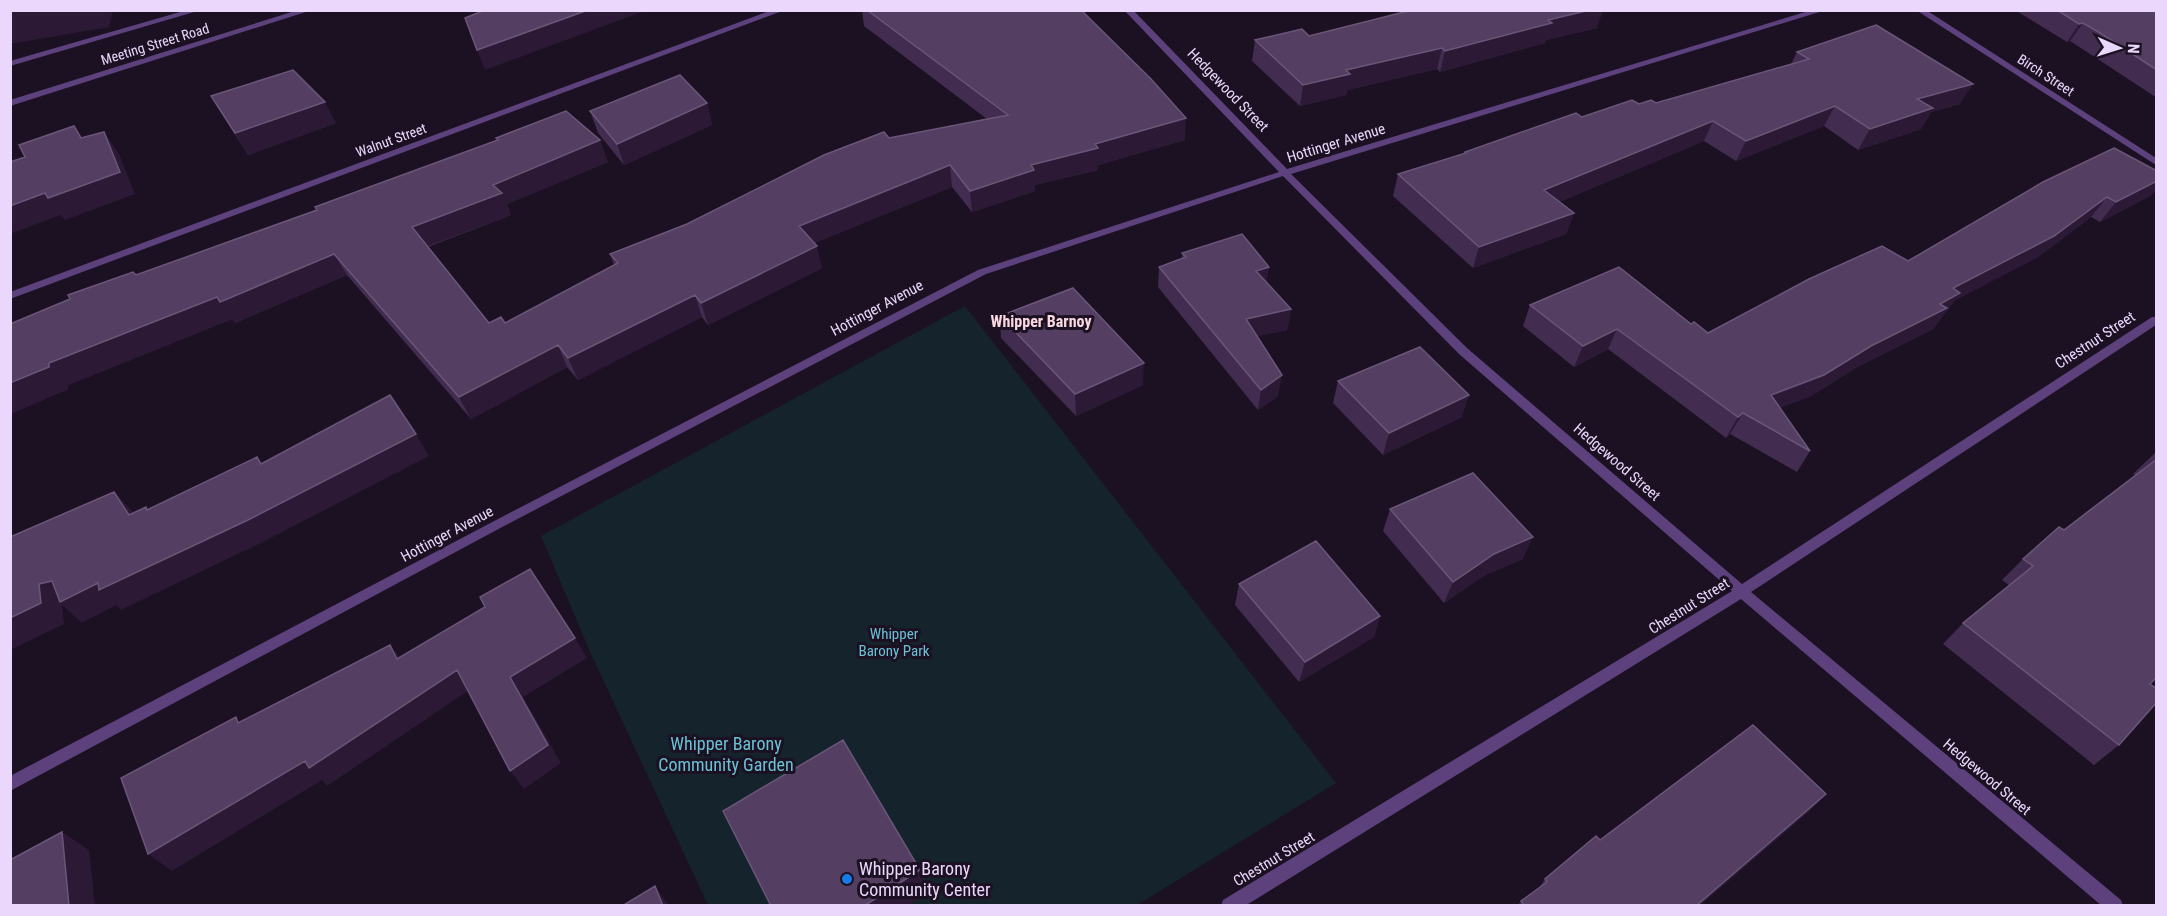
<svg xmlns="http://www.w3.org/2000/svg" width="2167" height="916" viewBox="0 0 2167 916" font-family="'Roboto Condensed',sans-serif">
<rect width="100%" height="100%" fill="#1c1123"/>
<!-- green -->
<path fill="#14232c" d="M 965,306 L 1336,783 L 1137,905 L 708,905 L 591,654 L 541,536 Z"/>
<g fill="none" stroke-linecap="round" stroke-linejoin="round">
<!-- service -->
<path fill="#5c417d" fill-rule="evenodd" d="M 187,10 L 201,10 L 10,66 L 10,61 Z"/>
<!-- minor -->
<path fill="#5c417d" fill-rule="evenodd" d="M 772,10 L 785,10 L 10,299 L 10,292 Z
M 1124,10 L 1133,10 L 1287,169 L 1812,10 L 1826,10 L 1291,174 L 1467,348 L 1742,584 L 2152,317 L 2156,317 L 2156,325 L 1751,592 L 2121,900 L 2123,906 L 2102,906 L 1741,599 L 1245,906 L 1221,906 L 1223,900 L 1732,591 L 1459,354 L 1283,176 L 986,274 L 506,525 L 10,791 L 10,776 L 498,519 L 978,270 L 1279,172 Z
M 1916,10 L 1926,10 L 2156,158 L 2156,165 Z"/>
<!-- tertiary -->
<path fill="#5c417d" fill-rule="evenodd" d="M 298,10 L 312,10 L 10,106 L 10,100 Z"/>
</g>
<!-- wall -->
<path fill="#422c4f" d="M 862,10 L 1085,10 L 1085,14 L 1185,140 L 1098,165 L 1098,170 L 1035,185 L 1035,191 L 972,212 L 952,187 L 814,243 L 822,268 L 708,325 L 702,317 L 578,380 L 567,367 L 471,419 L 347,275 L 235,323 L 232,319 L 68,385 L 68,389 L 10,414 L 10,324 L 136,275 L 317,210 L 497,140 L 496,138 L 608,162 L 507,204 L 511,215 L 428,247 L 489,323 L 505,323 L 614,265 L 610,254 L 687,224 L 889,138 L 987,119 L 864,26 Z
M 2015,10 L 2157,10 L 2157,98 L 2087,52 L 2070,41 L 2067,42 Z
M 1597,28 L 1546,40 L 1545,43 L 1440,72 L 1437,69 L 1347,90 L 1346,95 L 1300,106 L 1252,61 L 1255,40 L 1309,36 Z
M 1797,52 L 1960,104 L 1931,112 L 1921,129 L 1858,150 L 1824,126 L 1736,161 L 1704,141 L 1559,202 L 1574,213 L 1566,234 L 1473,268 L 1393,196 L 1398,174 L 1464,154 L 1465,152 L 1582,117 L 1639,104 L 1656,103 L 1791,64 Z
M 211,96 L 336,123 L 248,155 Z
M 707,103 L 712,125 L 624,165 L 598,133 L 590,111 Z
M 2157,171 L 2157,189 L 2150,196 L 2100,222 L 2091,217 L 2038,257 L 1955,300 L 1933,329 L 1857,367 L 1811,396 L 1779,408 L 1810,451 L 1797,472 L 1730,434 L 1726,438 L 1608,349 L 1574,367 L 1523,326 L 1530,305 L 1691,324 L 1708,333 L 1908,261 Z
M 1182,253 L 1267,283 L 1291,309 L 1287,330 L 1257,336 L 1278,396 L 1258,410 L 1158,287 L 1159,267 L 1182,258 Z
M 1000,316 L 1143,385 L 1076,416 L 1001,338 Z
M 1338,381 L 1462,417 L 1383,455 L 1333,403 Z
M 2157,451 L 2157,677 L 2150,684 L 2119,745 L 2094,765 L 1943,644 L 1963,623 L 2009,585 L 2002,580 L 2023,559 L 2064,530 L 2135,475 L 2133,474 Z
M 1390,509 L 1523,559 L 1485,575 L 1444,603 L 1383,531 Z
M 1239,584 L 1380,616 L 1374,637 L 1299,682 L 1235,605 Z
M 1826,794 L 1807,813 L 1699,906 L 1517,906 L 1521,901 L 1539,888 L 1545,879 L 1600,840 Z"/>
<!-- shaded-wall -->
<path fill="#2b1936" d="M 10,10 L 113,10 L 109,27 L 10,44 Z
M 588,10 L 647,10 L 485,70 L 477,50 Z
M 1590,10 L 1603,10 L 1597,28 L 1546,40 L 1545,43 L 1440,72 L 1445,51 L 1548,20 Z
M 2083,23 L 2070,41 L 2067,42 L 2079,24 Z
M 1442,48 L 1437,69 L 1347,90 L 1346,95 L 1300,106 L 1303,85 L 1346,70 Z
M 1973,84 L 1960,104 L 1931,112 L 1921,129 L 1858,150 L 1870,129 L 1917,99 Z
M 325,102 L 336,123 L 283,142 L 248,155 L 235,133 Z
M 707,103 L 712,125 L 624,165 L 617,144 Z
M 1835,106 L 1824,126 L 1736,161 L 1746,141 Z
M 1186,118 L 1185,140 L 1098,165 L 1098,170 L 1035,185 L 1035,191 L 972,212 L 970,191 L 1031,165 L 1095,144 Z
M 1713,121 L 1704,141 L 1537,211 L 1544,190 Z
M 104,132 L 119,154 L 135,194 L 65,220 L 61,215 L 10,234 L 10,206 Z
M 600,140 L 608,162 L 507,204 L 511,215 L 423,248 L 412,227 L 493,185 Z
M 950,165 L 952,187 L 804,247 L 799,226 Z
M 2157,181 L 2157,189 L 2150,196 L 2100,222 L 2116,202 Z
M 2107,197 L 2091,217 L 2038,257 L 1955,300 L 1933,329 L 1857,367 L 1811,396 L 1758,416 L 1771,395 L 1940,304 L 1953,288 Z
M 1574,213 L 1566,234 L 1473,268 L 1479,247 Z
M 817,246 L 822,268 L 708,325 L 701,303 Z
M 334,254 L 347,275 L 235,323 L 232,319 L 68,385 L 68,389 L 10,414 L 10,383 L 49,363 L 217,297 Z
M 1269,267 L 1266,288 L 1256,271 Z
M 695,295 L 702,317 L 578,380 L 568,358 Z
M 1291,309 L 1287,330 L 1244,339 L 1246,319 Z
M 1617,329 L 1608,349 L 1574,367 L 1583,346 Z
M 558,345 L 567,367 L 471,419 L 459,397 Z
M 1144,363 L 1143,385 L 1076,416 L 1075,394 Z
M 1282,375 L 1278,396 L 1258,410 L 1261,390 Z
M 1469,395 L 1462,417 L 1383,455 L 1389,433 Z
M 1743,413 L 1730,434 L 1726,438 L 1738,417 Z
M 416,434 L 429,456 L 265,541 L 121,610 L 116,605 L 82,623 L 62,605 L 64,624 L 10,650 L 10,618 L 39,584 L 52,581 L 98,583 Z
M 114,492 L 134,513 L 129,515 Z
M 1533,537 L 1523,559 L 1485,575 L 1444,603 L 1453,582 L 1494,554 Z
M 1380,616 L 1374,637 L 1299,682 L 1305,662 Z
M 575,638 L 587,658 L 523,697 L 561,763 L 524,789 L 510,771 L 510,677 Z
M 390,645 L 405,664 L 397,659 Z
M 457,670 L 471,689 L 327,786 L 322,780 L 172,871 L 148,854 Z
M 1826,794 L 1807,813 L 1699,906 L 1696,906 Z
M 62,832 L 89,850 L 95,906 L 69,906 Z
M 920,870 L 925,894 L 908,906 L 864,906 Z
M 655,886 L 667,903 L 668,906 L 663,906 Z"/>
<!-- building -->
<path fill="#543e61" stroke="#6b567a" stroke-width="1.5" d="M 485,10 L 588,10 L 477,50 L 465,18 Z
M 867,10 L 1081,10 L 1151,79 L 1186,118 L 1095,144 L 1098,148 L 1031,165 L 1034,170 L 970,191 L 950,165 L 799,226 L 817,246 L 701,303 L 695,295 L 568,358 L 558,345 L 459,397 L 334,254 L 220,302 L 217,297 L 49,363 L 49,367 L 10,383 L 10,324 L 70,299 L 68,295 L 133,272 L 136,275 L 317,210 L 315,207 L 498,140 L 496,138 L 566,111 L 600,140 L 493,185 L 502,193 L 412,227 L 489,323 L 501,317 L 505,323 L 618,263 L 610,254 L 687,224 L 824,155 L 884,132 L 889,138 L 1008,115 Z
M 1412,10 L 1590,10 L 1548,20 L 1552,23 L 1445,51 L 1442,48 L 1346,70 L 1350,74 L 1303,85 L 1255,40 L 1302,29 L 1309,36 Z
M 2057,10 L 2157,10 L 2157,70 L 2100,33 L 2083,23 L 2079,24 Z
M 1876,25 L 1973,84 L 1917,99 L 1933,108 L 1870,129 L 1835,106 L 1746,141 L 1713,121 L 1544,190 L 1574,213 L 1479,247 L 1398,174 L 1466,153 L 1465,152 L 1576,113 L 1582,117 L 1632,100 L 1639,104 L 1651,100 L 1656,103 L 1809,59 L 1797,52 Z
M 293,70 L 325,102 L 235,133 L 211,96 Z
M 680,75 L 707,103 L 617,144 L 590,111 Z
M 74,126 L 81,138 L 104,132 L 120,172 L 48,198 L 45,193 L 10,206 L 10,162 L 25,157 L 19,145 Z
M 2114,148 L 2157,171 L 2157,181 L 2116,202 L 2107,197 L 2054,236 L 1953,288 L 1960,293 L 1940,304 L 1947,308 L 1871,346 L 1824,375 L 1771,395 L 1810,451 L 1743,413 L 1738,417 L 1617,329 L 1583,346 L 1530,305 L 1619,267 L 1691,324 L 1694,322 L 1708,333 L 1809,279 L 1882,246 L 1908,261 L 2043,182 Z
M 1242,234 L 1269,267 L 1256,271 L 1291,309 L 1246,319 L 1282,375 L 1261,390 L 1159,267 L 1186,257 L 1182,253 Z
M 1073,288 L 1144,363 L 1075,394 L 1000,316 Z
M 1420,347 L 1469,395 L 1389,433 L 1338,381 Z
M 390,395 L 416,434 L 248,520 L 99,590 L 98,583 L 60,602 L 52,581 L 39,584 L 41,603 L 10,618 L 10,537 L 114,492 L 129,515 L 146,507 L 147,510 L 257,457 L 261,464 Z
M 2157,459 L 2157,677 L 2150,684 L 2157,689 L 2157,702 L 2119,745 L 1963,623 L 2033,566 L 2023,559 L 2059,527 L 2064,530 Z
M 1473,473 L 1533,537 L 1494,554 L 1453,582 L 1390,509 Z
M 1316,541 L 1380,616 L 1305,662 L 1239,584 Z
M 530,569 L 575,638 L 510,677 L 548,745 L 510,771 L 457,670 L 309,768 L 305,761 L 148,854 L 121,778 L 236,717 L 238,723 L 390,645 L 397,659 L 485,607 L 480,597 Z
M 1753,725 L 1826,794 L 1696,906 L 1523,906 L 1524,905 L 1521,901 L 1547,882 L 1545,879 L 1596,836 L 1600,840 Z
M 843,740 L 920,870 L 864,906 L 771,906 L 723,811 Z
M 62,832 L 69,906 L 10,906 L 10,860 Z
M 655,886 L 663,906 L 622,906 Z"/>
<!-- markers -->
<circle fill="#187ae6" stroke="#1c1123" stroke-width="2" cx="847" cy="879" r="6"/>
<g text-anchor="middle" stroke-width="6" stroke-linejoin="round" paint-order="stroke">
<!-- far-street labels -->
<g font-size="14" fill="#ead7fb" stroke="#1c1123">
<text transform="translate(155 44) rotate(-17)" y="5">Meeting Street Road</text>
<text transform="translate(2046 75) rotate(33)" y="5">Birch Street</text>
<text transform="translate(391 140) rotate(-20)" y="5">Walnut Street</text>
</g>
<!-- street labels -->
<g font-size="15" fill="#ead7fb" stroke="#1c1123">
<text transform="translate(1228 90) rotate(46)" y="5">Hedgewood Street</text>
<text transform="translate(1336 143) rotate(-17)" y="5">Hottinger Avenue</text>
<text transform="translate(877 308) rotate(-28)" y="5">Hottinger Avenue</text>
<text transform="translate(2095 340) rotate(-33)" y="5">Chestnut Street</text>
<text transform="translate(1617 462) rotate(41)" y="5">Hedgewood Street</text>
<text transform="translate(447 534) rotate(-28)" y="5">Hottinger Avenue</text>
<text transform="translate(1689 606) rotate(-32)" y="5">Chestnut Street</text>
<text transform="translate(1987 777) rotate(40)" y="5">Hedgewood Street</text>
<text transform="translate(1274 859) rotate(-31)" y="5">Chestnut Street</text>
</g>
<!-- park labels -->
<g font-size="15" fill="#6ac1d4" stroke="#1c1123">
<text x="894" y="639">Whipper<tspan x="894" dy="17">Barony Park</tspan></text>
</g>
<!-- neighbourhood labels -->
<g font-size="16" font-weight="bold" fill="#fbd9e0" stroke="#1c1123">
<text x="1041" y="327">Whipper Barnoy</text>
</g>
<!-- near-park labels -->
<g font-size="18" fill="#6ac1d4" stroke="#1c1123">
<text x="726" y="750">Whipper Barony<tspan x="726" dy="21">Community Garden</tspan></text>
</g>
<!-- near-poi labels -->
<g font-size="18" fill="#ead7fb" stroke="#1c1123" text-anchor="start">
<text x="859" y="875">Whipper Barony<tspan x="859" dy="21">Community Center</tspan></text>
</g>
</g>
<!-- border -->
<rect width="2167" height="916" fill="none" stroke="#ead7fb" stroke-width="24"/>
<!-- north arrow -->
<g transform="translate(2119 48) rotate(93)" stroke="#1c1123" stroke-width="4.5" paint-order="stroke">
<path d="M0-4.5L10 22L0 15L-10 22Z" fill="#ead7fb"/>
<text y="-9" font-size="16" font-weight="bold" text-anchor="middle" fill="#ead7fb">N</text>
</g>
</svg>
